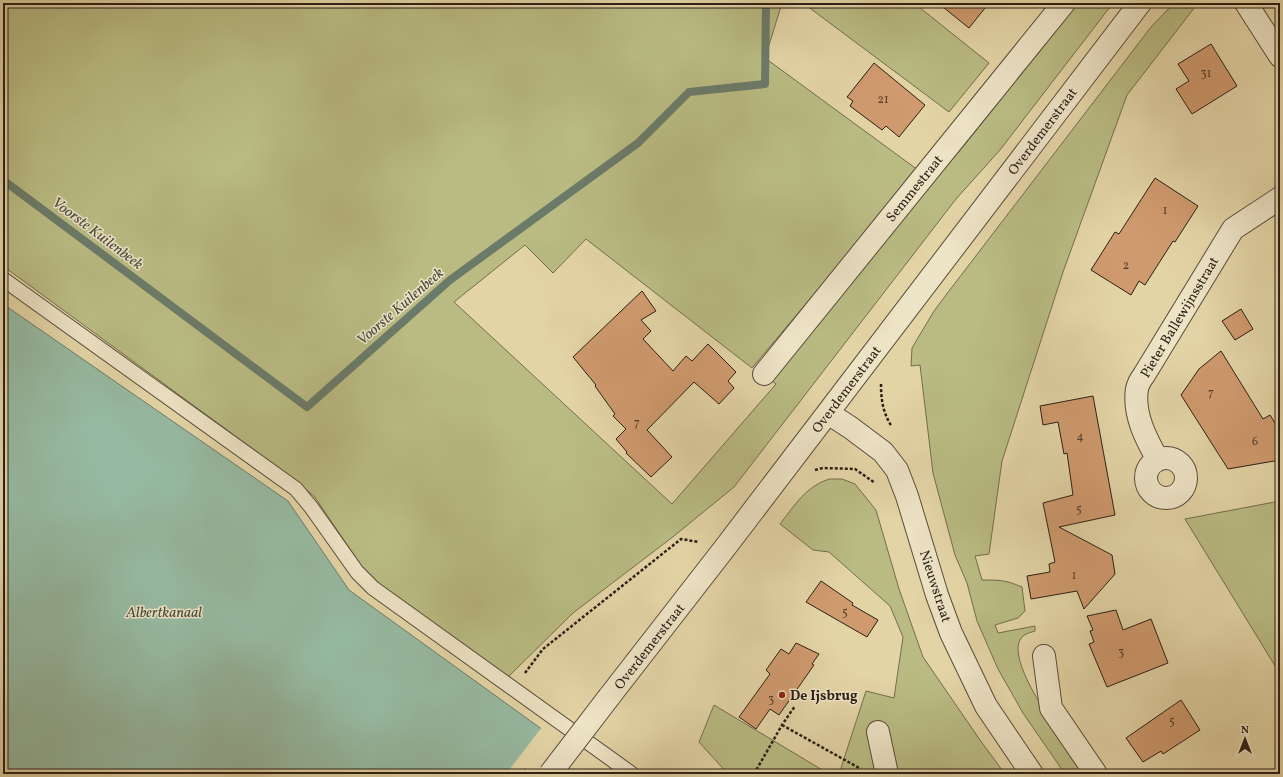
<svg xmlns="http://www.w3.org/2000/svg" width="1283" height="777" viewBox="0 0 1283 777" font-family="Vollkorn,serif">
<rect width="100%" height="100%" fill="#e3d4a6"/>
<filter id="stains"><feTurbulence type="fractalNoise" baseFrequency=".005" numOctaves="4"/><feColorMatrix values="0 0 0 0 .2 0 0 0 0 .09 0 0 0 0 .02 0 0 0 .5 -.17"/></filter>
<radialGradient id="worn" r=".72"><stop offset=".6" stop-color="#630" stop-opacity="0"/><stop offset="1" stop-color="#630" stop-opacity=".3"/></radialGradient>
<!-- green -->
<path fill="#b9bb83" stroke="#726d4c" d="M 3,3 L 782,3 L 765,58 L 918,170 L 752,368 L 586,239 L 553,273 L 525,245 L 454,302 L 672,504 L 776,384 L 769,379 L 967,142 L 1078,3 L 1113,3 L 1000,150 L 956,199 L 734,487 L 674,536 L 573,613 L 508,677 L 371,580 L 314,496 L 279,468 L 3,266 Z
M 803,3 L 914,3 L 989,63 L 949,112 Z
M 1174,3 L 1198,3 L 1127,95 L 1063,272 L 1002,461 L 989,554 L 975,556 L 982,580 C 999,580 1006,580 1022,587 L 1025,611 L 1018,618 L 995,625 L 998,633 L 1035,626 L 1035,631 C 1029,633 1023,634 1020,640 C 1006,666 1072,751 1088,774 L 1065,774 L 1023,713 L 998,669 L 977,621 L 967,583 L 955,555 L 933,473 L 920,365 L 911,366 L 912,348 L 934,311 L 949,291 L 1151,27 Z
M 829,479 L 842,479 L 855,484 L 876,510 L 899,589 L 923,657 L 980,740 L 1005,774 L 839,774 L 866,691 L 894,698 L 903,637 L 890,606 L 829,552 L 813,550 L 780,524 C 795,505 805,487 829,479 Z
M 1280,501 L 1280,674 L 1185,519 Z
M 714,705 L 829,774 L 728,774 L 699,742 Z"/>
<!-- water -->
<path fill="#96b9a1" stroke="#6b7b69" d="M 3,304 L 288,501 L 349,590 L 604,774 L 3,774 Z"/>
<!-- pier -->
<path fill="#e3d4a6" d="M 542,727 L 599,767 L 593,774 L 506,774 Z"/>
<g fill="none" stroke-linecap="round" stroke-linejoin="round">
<!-- stream -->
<path stroke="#6b7b69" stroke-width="8" d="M 3,180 L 307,407 L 450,280 L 638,143 L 689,92 L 765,84 L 766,3"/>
</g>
<!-- building -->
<path fill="#cf9a6e" stroke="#2b1f16" d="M 938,3 L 989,3 L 969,28 Z
M 1211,44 L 1237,86 L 1192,114 L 1176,89 L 1189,81 L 1178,64 Z
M 874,63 L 925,105 L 899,137 L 886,126 L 882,130 L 850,106 L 853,101 L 847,97 Z
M 1155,178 L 1198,206 L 1175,242 L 1173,241 L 1145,285 L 1139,281 L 1131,295 L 1091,270 L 1115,232 L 1119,234 Z
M 642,291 L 656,311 L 641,320 L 651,331 L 643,339 L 673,371 L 686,356 L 692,361 L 708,344 L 736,372 L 728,381 L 734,388 L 719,404 L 694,382 L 647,430 L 672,457 L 651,477 L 626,453 L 627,452 L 616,439 L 626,429 L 613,416 L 615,414 L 595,386 L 596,385 L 573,357 Z
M 1241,309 L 1253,329 L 1235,340 L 1222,321 Z
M 1221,351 L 1263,419 L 1270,415 L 1280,431 L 1280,460 L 1228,469 L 1181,395 L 1199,369 Z
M 1093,396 L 1115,515 L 1059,527 L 1112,555 L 1115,574 L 1084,609 L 1077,591 L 1031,599 L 1027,576 L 1050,572 L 1049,564 L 1055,562 L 1043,503 L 1073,495 L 1067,453 L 1064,454 L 1058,422 L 1043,425 L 1040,406 Z
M 821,581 L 853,603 L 852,605 L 878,620 L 867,637 L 806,602 Z
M 1116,610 L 1123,630 L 1151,619 L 1168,663 L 1107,687 L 1089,644 L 1094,642 L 1090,631 L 1093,630 L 1087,616 Z
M 796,643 L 819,654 L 812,664 L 814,665 L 779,715 L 770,709 L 756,729 L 739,717 L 770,674 L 766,670 L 781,649 L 789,654 Z
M 1181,700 L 1200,730 L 1163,754 L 1161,751 L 1143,762 L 1126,738 Z"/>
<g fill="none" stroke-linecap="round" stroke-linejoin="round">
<!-- service casing -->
<g stroke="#594c3a" stroke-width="16">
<path id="service" d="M 3,279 L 296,489 L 311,507 L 357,572 L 373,588 L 632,774"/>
</g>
<!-- minor casing -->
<g stroke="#594c3a" stroke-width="24">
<path id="minor" d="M 1246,3 L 1280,56
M 764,374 L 1064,3
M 828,413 L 851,428 L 883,452 L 897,470 L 907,496 L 937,595 L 951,633 L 986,706 L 1032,774
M1146 478a20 20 0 1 1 40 0a20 20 0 1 1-40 0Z
M 1158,460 C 1146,439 1133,414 1137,389 C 1138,384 1141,379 1144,375 L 1233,229 L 1280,198
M 1044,656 L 1051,708 L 1096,774
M 609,697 L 724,549 L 1140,3
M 878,732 L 887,774"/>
</g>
<!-- path -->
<path stroke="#2b1f16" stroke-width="2.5" stroke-dasharray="3 2" stroke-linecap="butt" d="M 881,384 C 881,400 883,413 892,427
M 815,470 L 823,468 L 855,469 L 875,483
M 525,673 L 543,649 L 681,539 L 699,542
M 782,725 L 861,769
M 754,774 L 782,725 L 795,706"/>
<!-- service -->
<use href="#service" stroke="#ede3c5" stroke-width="14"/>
<!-- minor -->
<use href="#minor" stroke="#ede3c5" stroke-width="22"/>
<!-- minor-bridge casing -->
<g stroke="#594c3a" stroke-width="24" stroke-linecap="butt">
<path id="minor-bridge" d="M 550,774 L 609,697"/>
</g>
<!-- path-bridge -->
<path stroke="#2b1f16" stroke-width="2.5" stroke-dasharray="3 2" stroke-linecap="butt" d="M 523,774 L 526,769"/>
<!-- minor-bridge -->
<use href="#minor-bridge" stroke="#ede3c5" stroke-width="22"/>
</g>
<!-- markers -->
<circle fill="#8f2418" stroke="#ede3c5" stroke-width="1.5" cx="782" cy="695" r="4"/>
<g text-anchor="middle" stroke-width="3" stroke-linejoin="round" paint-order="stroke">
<!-- number labels -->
<g font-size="12" fill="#543e2c">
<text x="1206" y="77">31</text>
<text x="883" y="103">21</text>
<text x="1165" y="214">1</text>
<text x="1126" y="269">2</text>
<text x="1211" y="396">7</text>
<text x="637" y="426">7</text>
<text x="1080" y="440">4</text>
<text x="1255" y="445">6</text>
<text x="1079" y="513">5</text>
<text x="1074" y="579">1</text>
<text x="845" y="616">5</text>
<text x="1121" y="656">3</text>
<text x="771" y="703">3</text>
<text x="1172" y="725">5</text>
</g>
<!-- street labels -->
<g font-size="14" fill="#2b1f16" stroke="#ede3c5">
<text transform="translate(1042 131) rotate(-53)" y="5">Overdemerstraat</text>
<text transform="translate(914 188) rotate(-51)" y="5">Semmestraat</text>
<text transform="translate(1179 317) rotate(-59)" y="5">Pieter Ballewijnsstraat</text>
<text transform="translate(846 389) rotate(-53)" y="5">Overdemerstraat</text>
<text transform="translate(936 586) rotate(72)" y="5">Nieuwstraat</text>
<text transform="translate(649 646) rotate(-52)" y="5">Overdemerstraat</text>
</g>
<!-- poi labels -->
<g font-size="14" font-weight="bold" fill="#2b1f16" stroke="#ede3c5" text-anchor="start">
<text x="790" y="700">De Ijsbrug</text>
</g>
<!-- water labels -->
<g font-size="15" font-style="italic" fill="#4b4d40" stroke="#ede3c5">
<text transform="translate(98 233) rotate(37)" y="5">Voorste Kuilenbeek</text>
<text transform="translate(400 306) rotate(-41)" y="5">Voorste Kuilenbeek</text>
<text x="164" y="617">Albertkanaal</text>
</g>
</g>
<!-- margin -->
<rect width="1283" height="777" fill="none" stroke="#e3d4a6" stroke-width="16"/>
<rect x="4" y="4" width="1275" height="769" fill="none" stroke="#2b1f16" stroke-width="2"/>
<rect x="8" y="8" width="1267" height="761" fill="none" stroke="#2b1f16"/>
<!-- north arrow -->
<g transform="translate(1245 739)" stroke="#ede3c5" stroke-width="3" paint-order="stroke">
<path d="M0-3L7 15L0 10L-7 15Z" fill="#2b1f16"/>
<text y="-6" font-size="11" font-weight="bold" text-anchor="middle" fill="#2b1f16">N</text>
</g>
<rect width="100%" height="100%" filter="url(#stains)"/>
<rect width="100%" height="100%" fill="url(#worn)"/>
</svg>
